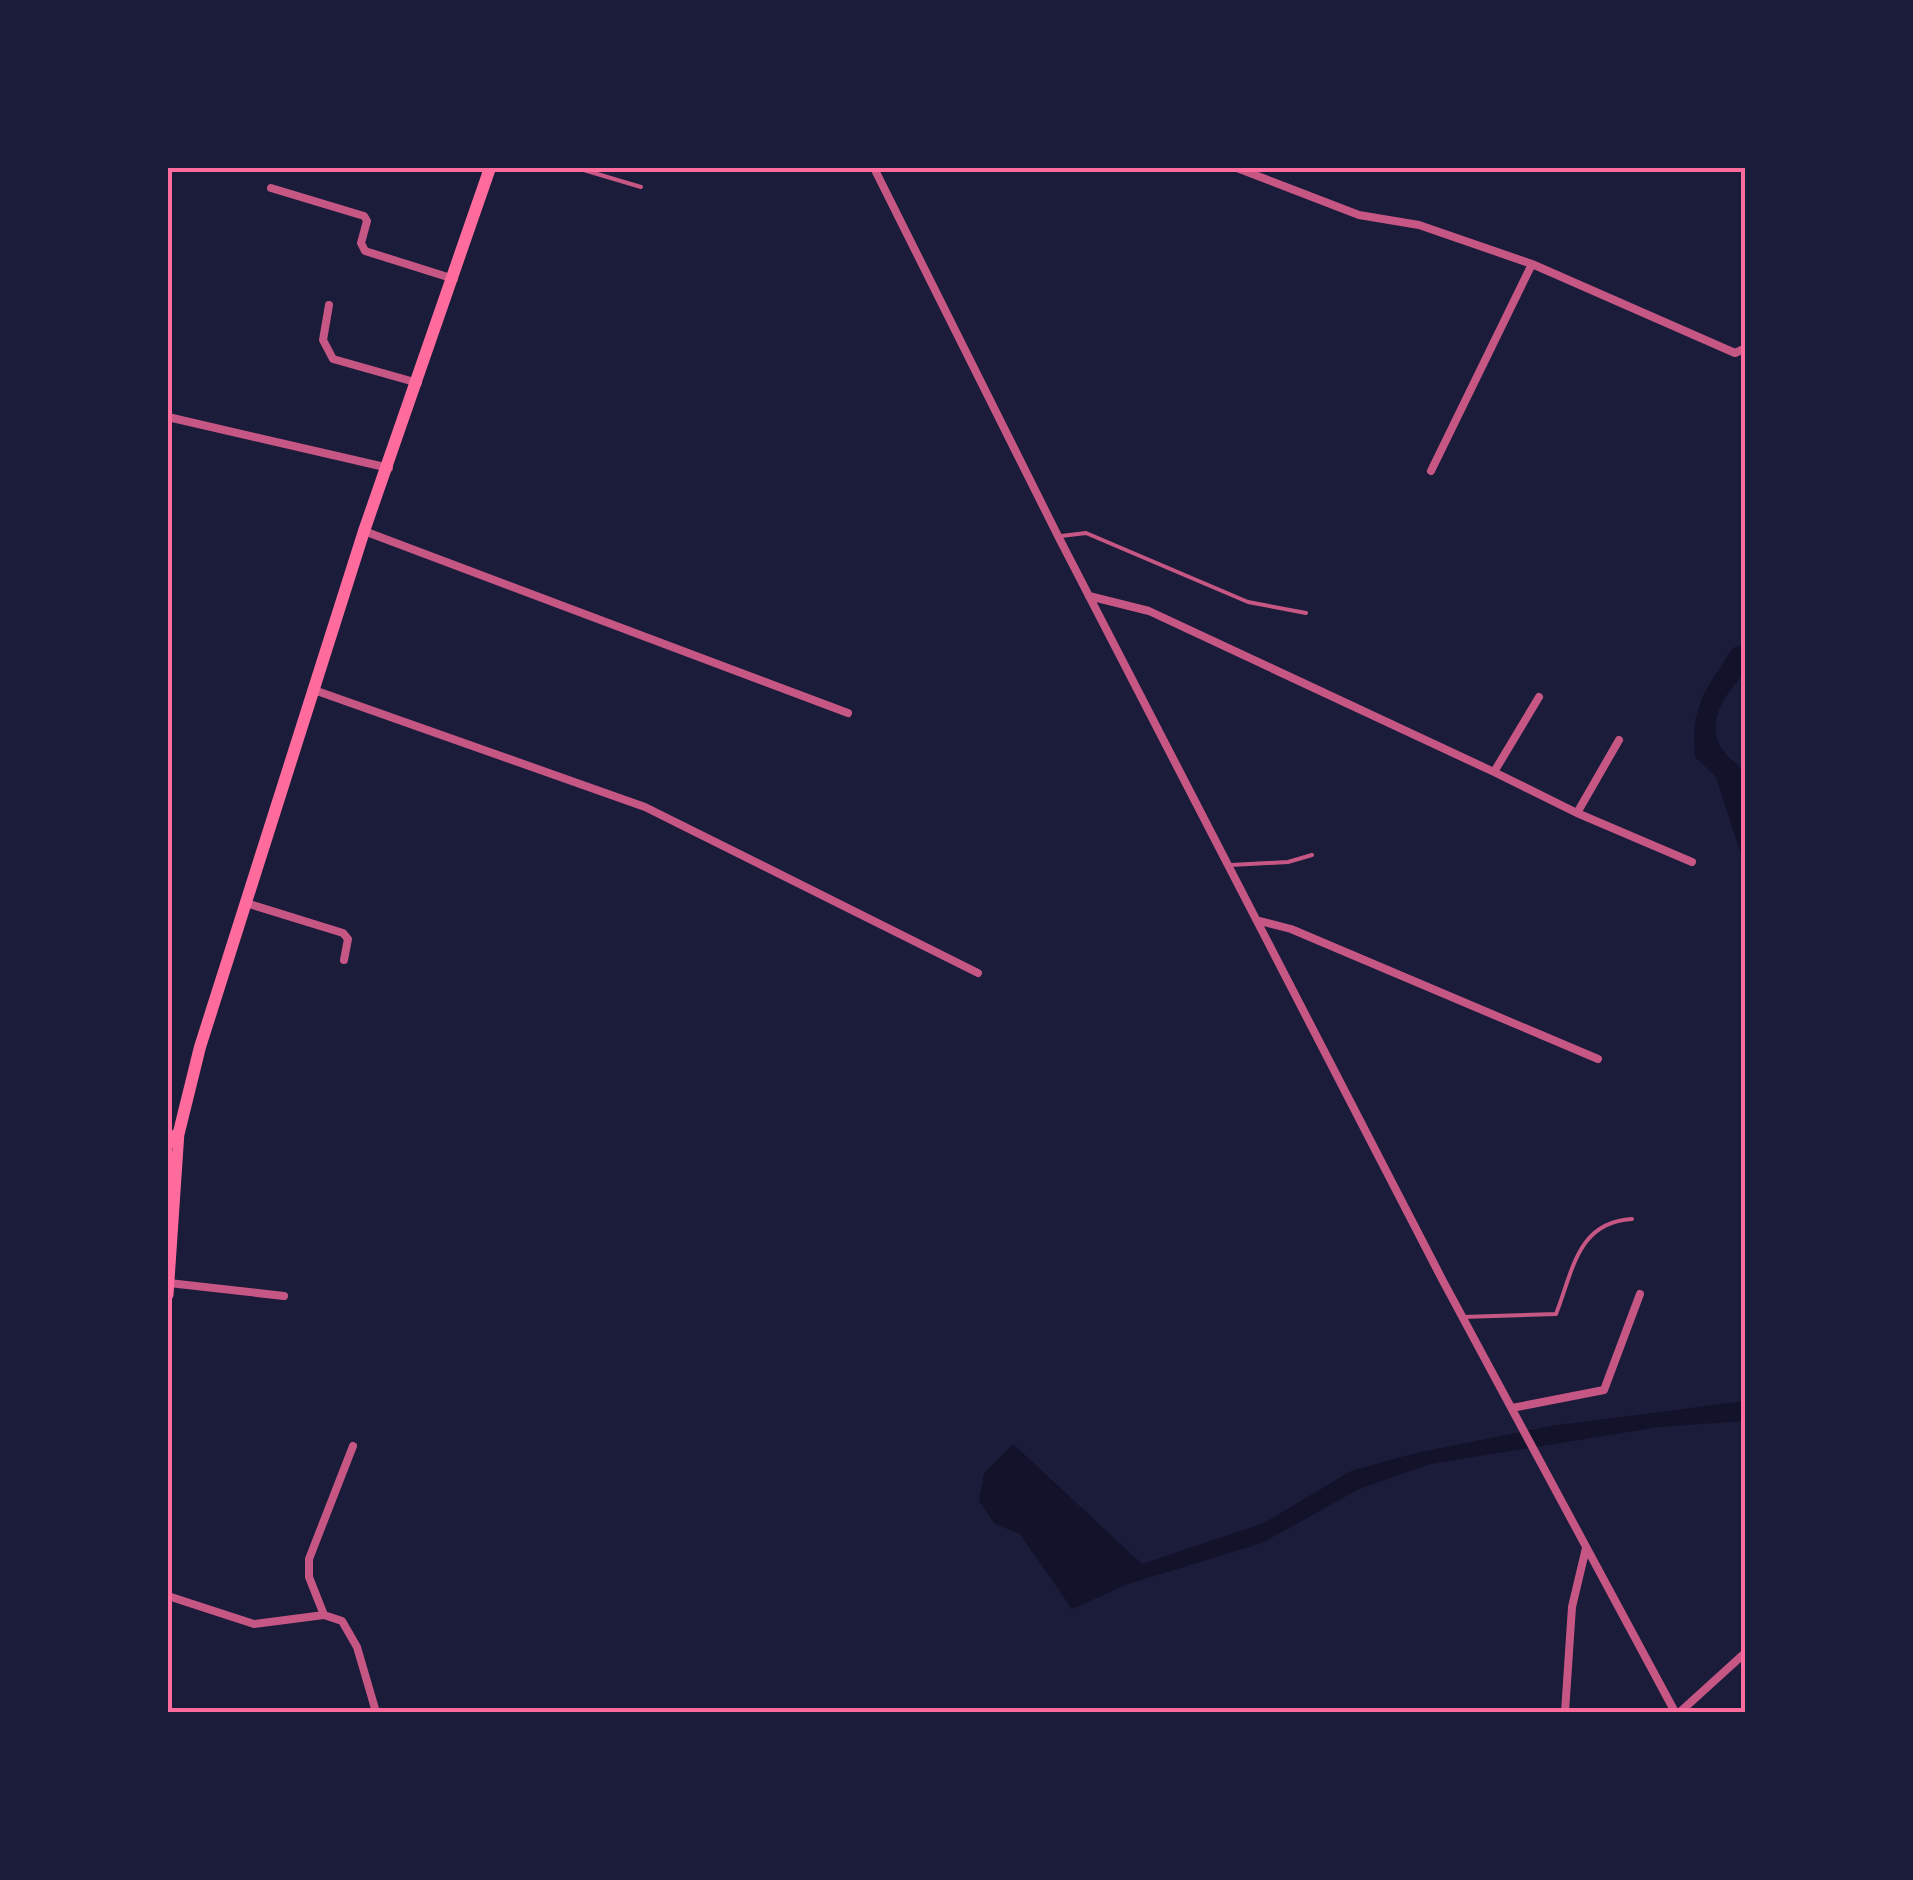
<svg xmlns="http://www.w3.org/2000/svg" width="1913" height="1880" viewBox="0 0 1913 1880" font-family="Inter,sans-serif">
<rect width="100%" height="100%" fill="#1b1b3a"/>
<!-- water -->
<path fill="#12122b" d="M 1745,644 L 1745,673 C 1727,691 1704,723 1722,749 C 1730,762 1742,763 1745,780 C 1750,807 1746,839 1745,867 L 1716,777 L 1695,757 C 1690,707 1706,689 1733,648 Z
M 1745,1401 L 1745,1421 L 1659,1427 L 1430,1464 L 1359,1489 L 1262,1543 L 1128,1584 L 1072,1609 L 1020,1534 L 995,1524 L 979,1501 L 984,1473 L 1013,1444 L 1142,1564 L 1264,1523 L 1351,1471 L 1416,1453 L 1551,1426 Z"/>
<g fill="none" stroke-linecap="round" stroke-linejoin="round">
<!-- service -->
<path stroke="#c65784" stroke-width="4" d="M 577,168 L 641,187
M 1061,536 L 1086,533 L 1248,602 L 1306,613
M 1231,865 L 1288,862 L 1312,855
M 1462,1317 L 1556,1314 C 1573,1271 1577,1222 1632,1219"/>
<!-- minor -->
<path stroke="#c65784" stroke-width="8" d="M 874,168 L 1058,536 L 1443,1281 L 1675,1712
M 1237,168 L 1359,215 L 1419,225 L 1532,264 L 1735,353 L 1746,348
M 271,188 L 364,216 L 367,221 L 361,243 L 365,251 L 454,279
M 329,305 L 323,340 L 333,359 L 418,383
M 168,417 L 389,468
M 1431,471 L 1532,264
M 364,531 L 848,713
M 1089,596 L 1149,611 L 1494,772 L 1539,697
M 314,690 L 645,807 L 978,973
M 1494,772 L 1577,813 L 1619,740
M 1577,813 L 1692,862
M 246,903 L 343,933 L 348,939 L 344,960
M 1260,921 L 1291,929 L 1598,1059
M 169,1283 L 284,1296
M 1512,1408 L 1604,1390 L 1640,1294
M 168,1596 L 254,1624 L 324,1615 L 342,1621 L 357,1647 L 376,1712
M 324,1615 L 309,1577 L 309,1559 L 353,1446
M 1565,1712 L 1572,1607 L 1586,1548
M 1680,1712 L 1746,1652"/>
<!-- secondary -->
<path stroke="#ff6b9d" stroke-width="11" d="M 168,1295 L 179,1132"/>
<!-- primary -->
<path stroke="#ff6b9d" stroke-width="12" d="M 168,1144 L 179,1132 L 200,1047 L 364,531 L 490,168"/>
</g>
<!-- border -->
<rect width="1913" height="1880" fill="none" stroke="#1b1b3a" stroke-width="340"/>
<rect x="170" y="170" width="1573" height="1540" fill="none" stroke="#ff6b9d" stroke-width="4"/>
</svg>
